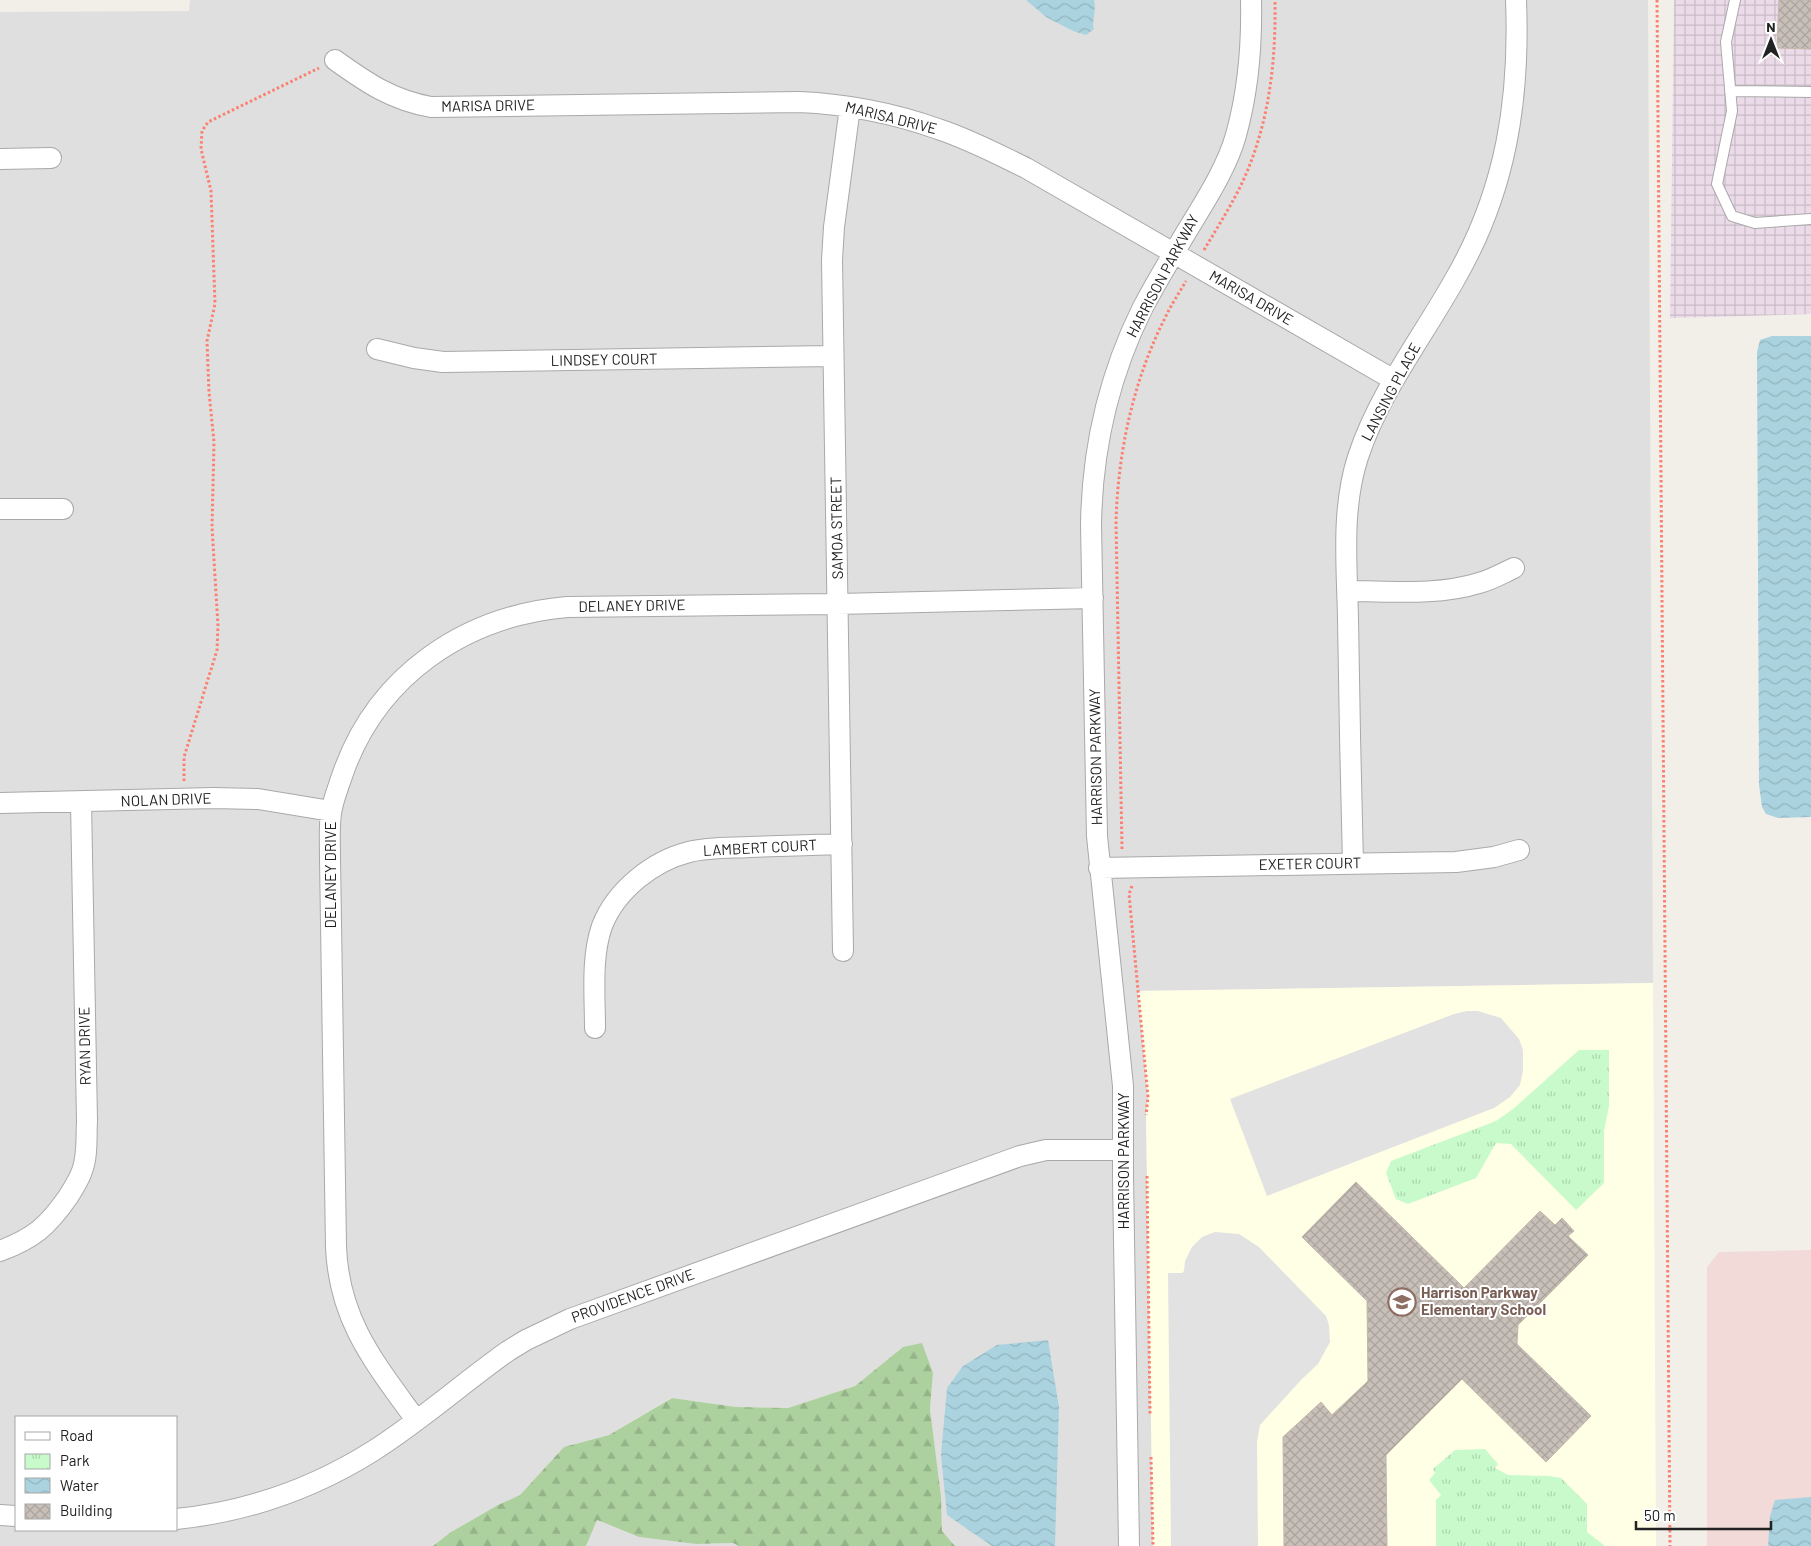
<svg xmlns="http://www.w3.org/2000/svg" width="1811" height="1546" viewBox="0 0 1811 1546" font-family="Barlow,sans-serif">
<defs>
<pattern id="industrial-grid" width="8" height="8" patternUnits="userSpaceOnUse" patternTransform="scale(1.25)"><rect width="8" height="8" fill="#ebdbe8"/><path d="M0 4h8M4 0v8" fill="none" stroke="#c9bcc7"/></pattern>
<pattern id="forest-firs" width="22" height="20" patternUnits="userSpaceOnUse" patternTransform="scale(1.25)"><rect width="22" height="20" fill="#add19e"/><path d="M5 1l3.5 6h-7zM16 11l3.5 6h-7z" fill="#95b388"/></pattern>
<pattern id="park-tufts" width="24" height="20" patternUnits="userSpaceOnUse" patternTransform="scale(1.25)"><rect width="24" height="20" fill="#c8facc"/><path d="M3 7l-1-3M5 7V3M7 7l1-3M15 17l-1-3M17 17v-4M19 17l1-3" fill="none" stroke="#acd6af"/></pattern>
<pattern id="water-waves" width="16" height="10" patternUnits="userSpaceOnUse" patternTransform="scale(1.25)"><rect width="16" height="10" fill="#aad3df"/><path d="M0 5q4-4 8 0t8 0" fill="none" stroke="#92b5bf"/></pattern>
<pattern id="building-cross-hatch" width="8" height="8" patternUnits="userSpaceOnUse" patternTransform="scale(1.25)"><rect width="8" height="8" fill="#c7bfb8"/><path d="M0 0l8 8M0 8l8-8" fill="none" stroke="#aba49e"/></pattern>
</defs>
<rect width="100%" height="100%" fill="#f2efe9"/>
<!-- residential -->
<path fill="#e0dfdf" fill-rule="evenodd" d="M 190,0 L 1648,0 L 1653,983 L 1138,991 L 1148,1097 L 1146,1115 L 1153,1546 L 955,1546 L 942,1531 L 941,1496 L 930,1409 L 933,1373 L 903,1347 L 855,1386 L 788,1408 L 736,1407 L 671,1398 L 609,1435 L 564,1447 L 520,1495 L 498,1505 L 451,1532 L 433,1546 L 0,1546 L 0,12 L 189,11 ZM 16,1417 L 176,1417 L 176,1530 L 16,1530 Z
M 596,1520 L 639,1537 L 696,1544 L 733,1543 L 739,1546 L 586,1546 Z"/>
<!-- commercial -->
<path fill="#f2dad9" d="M 1811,1250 L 1811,1546 L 1707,1546 L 1707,1267 L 1719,1252 Z"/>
<!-- industrial -->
<path fill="url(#industrial-grid)" d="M 1674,0 L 1811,0 L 1811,314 L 1670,318 Z"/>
<!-- education -->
<path fill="#ffffe5" d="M 1653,983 L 1656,1546 L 1153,1546 L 1146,1115 L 1148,1097 L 1138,991 Z"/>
<!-- forest -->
<path fill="url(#forest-firs)" d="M 922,1343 L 933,1373 L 930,1409 L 941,1496 L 942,1531 L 955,1546 L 739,1546 L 733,1543 L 696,1544 L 639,1537 L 597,1520 L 586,1546 L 433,1546 L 451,1532 L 498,1505 L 520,1495 L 564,1447 L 609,1435 L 672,1398 L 736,1407 L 788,1408 L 855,1386 L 903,1347 Z"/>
<!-- park -->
<path fill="url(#park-tufts)" d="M 1579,1050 L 1609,1050 L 1609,1106 L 1604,1131 L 1604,1183 L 1576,1210 L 1511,1144 L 1496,1143 L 1476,1178 L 1408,1204 L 1396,1199 L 1386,1173 L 1391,1161 L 1496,1121 L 1513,1109 Z
M 1485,1449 L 1498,1464 L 1495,1468 L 1508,1475 L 1549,1476 L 1561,1478 L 1587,1504 L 1587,1532 L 1605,1546 L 1436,1546 L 1436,1500 L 1441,1495 L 1429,1480 L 1435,1473 L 1433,1469 L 1455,1450 Z"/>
<!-- parking -->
<path fill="#e2e2e2" d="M 1467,1011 L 1478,1011 L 1501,1018 L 1519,1039 L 1523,1050 L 1523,1071 L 1520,1085 L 1510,1097 L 1494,1108 L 1267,1196 L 1230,1099 L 1454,1014 Z
M 1215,1232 L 1239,1234 L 1259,1247 L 1326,1316 L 1329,1325 L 1330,1342 L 1318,1364 L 1302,1379 L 1260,1425 L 1257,1442 L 1258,1546 L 1171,1546 L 1168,1273 L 1182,1273 L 1184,1271 L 1185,1261 L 1192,1247 L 1202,1237 Z"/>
<!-- water -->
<path fill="url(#water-waves)" d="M 1026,0 L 1094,0 C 1097,11 1091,23 1094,29 L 1086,35 L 1073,31 L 1046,17 Z
M 1772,336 L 1811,336 L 1811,817 L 1778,818 L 1766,814 L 1762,807 L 1759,785 L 1757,352 L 1760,340 Z
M 1048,1340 L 1059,1407 L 1055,1546 L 992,1546 L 947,1515 L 941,1455 L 947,1388 L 963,1366 L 997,1345 Z
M 1811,1497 L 1811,1546 L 1768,1546 L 1770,1516 L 1775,1500 Z"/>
<!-- building -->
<path fill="url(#building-cross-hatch)" stroke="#c4b6ab" d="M 1779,0 L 1811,0 L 1811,49 L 1777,48 Z
M 1356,1182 L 1464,1288 L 1540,1211 L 1555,1225 L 1562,1218 L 1574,1231 L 1568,1236 L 1588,1255 L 1518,1325 L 1517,1344 L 1591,1416 L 1546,1462 L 1462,1379 L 1386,1455 L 1387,1546 L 1284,1546 L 1283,1437 L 1321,1402 L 1332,1415 L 1368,1381 L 1367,1301 L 1302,1237 Z"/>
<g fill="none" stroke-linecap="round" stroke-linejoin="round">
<!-- lane casing -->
<g stroke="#a9a9a9" stroke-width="12">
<path id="lane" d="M 1735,0 L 1726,42 L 1732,111 L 1717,184 L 1732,216 L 1755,223 L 1811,219
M 1730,91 L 1811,92"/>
</g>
<!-- street casing -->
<g stroke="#a9a9a9" stroke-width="22">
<path id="street" d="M 335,60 C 367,83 392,100 431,107 L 799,102 C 846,104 893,113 938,129 C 969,139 997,154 1026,168 L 1394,380
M 0,159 L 51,158
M 377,349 L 414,358 L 443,362 L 833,356
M 0,509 L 63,509
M 1348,591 C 1390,591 1437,596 1479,583 C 1491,580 1503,573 1514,568
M 0,803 L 214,798 L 258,799 L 331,811
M 1353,864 C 1351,782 1349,701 1348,619 C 1347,566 1341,509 1358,457 C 1379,393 1422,338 1455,279 C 1506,191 1520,100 1516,0
M 1099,868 L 1456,862 L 1494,857 L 1519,850
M 843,951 L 832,260 L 834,227 L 850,107
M 595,1028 C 595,996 591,957 602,926 C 616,890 653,861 689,852 C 709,847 730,848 750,847 C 781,846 811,845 842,844
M 0,1251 C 34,1238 47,1227 68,1197 C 73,1189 79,1180 82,1171 C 88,1155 86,1137 87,1121 L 81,802
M 416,1420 C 375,1363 339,1321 336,1247 L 330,858 C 330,843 329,827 331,813 C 333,800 338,788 342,776 C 376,676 464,616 567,607 L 838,604 L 1093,598
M 0,1515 L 16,1516
M 176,1519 C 246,1512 314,1488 373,1451 C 419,1422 463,1383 508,1351 L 526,1340 L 570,1319 L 1020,1156 L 1046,1150 L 1123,1150
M 1129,1546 L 1123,1177 L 1123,1086 L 1097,836 L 1091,525 C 1092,450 1109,376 1142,309 C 1152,290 1163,271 1174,253 C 1194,217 1225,175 1236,135 C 1248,92 1252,45 1251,0"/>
</g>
<!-- path -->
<path stroke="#fa8072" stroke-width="3" stroke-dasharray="2.5 2.5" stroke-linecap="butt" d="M 1657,0 L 1670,1546
M 1204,250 C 1217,228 1231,206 1242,183 C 1269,125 1276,63 1275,0
M 184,781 L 184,757 L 217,650 L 218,626 L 212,527 L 214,442 L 209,392 L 207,341 L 215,304 L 211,191 L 201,149 L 202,131 L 208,122 L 319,68
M 1122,849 L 1116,522 C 1118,452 1133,381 1165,318 C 1171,305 1179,293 1186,281
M 1132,886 L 1129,894 L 1148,1097 L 1146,1115
M 1147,1176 L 1150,1416
M 1151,1457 L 1153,1546"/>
<!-- lane -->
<use href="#lane" stroke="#fff" stroke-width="10"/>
<!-- street -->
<use href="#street" stroke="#fff" stroke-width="20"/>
</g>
<!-- icons -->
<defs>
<g id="school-ring" transform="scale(1.4375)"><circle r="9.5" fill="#fff" stroke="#8d6e63" stroke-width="1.5"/><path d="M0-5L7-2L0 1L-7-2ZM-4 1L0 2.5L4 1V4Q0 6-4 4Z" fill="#8d6e63"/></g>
</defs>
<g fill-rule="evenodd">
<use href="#school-ring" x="1402" y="1302"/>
</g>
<g text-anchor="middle" stroke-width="4" stroke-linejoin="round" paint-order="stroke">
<!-- street labels -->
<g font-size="15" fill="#222" stroke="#fff">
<text transform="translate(488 106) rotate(-1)" y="5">MARISA DRIVE</text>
<text transform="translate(891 118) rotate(14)" y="5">MARISA DRIVE</text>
<text transform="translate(1163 276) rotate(-62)" y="5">HARRISON PARKWAY</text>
<text transform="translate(1251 298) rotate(30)" y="5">MARISA DRIVE</text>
<text transform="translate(604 360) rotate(-1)" y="5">LINDSEY COURT</text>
<text transform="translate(1391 392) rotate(-62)" y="5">LANSING PLACE</text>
<text transform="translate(837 528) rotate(-91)" y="5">SAMOA STREET</text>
<text transform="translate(632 606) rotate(-1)" y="5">DELANEY DRIVE</text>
<text transform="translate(1096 757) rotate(-91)" y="5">HARRISON PARKWAY</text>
<text transform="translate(166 800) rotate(-2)" y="5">NOLAN DRIVE</text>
<text transform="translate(760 848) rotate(-3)" y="5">LAMBERT COURT</text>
<text transform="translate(1310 864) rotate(-1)" y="5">EXETER COURT</text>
<text transform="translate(331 875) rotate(-90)" y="5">DELANEY DRIVE</text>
<text transform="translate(85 1046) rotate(-91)" y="5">RYAN DRIVE</text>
<text transform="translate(1124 1161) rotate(-90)" y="5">HARRISON PARKWAY</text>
<text transform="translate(633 1296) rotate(-20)" y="5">PROVIDENCE DRIVE</text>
</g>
<!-- education labels -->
<g font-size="15" font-weight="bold" fill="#785e54" stroke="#fff" text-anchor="start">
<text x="1421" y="1298">Harrison Parkway<tspan x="1421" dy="17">Elementary School</tspan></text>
</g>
</g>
<!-- legend -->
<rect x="15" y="1416" width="162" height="115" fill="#ffffff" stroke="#a7a7a7"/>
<rect x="25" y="1432" width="25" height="8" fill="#ffffff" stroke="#a7a7a7"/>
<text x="60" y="1441" font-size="15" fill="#222222">Road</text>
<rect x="25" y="1454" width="25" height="15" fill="url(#park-tufts)" stroke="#a7a7a7"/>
<text x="60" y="1466" font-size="15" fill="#222222">Park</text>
<rect x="25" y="1478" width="25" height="15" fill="url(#water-waves)" stroke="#a7a7a7"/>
<text x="60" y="1491" font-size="15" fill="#222222">Water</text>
<rect x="25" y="1504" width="25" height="15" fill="url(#building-cross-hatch)" stroke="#a7a7a7"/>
<text x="60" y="1516" font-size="15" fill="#222222">Building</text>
<!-- north arrow -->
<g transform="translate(1771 40)" stroke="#ffffff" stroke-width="4" paint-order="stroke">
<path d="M0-4L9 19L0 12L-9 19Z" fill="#222222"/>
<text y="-8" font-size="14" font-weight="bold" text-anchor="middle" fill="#222222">N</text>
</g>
<!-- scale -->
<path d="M1636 1521v8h135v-8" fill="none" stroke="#222222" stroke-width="2.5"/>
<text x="1644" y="1521" font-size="15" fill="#222222" stroke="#ffffff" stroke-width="4" paint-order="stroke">50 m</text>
</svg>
